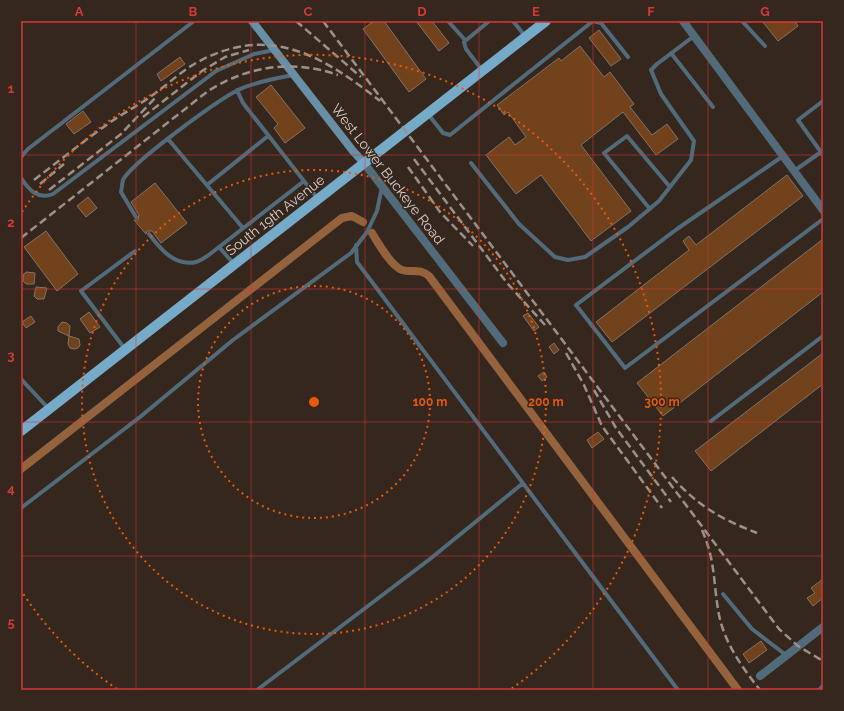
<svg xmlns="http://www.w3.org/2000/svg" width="844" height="711" viewBox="0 0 844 711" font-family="Raleway,sans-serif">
<rect width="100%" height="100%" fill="#35271e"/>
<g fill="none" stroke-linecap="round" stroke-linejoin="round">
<!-- canal -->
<path stroke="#94623d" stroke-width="8" d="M 372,233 C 378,243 391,266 402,270 C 411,273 420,268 429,276 L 738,690
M 21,469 L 342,218 L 352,216 L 363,222"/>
</g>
<!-- building -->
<path fill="#71421b" stroke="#837368" d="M 374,21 L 384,21 L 426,79 L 409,92 L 363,29 Z
M 416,21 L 432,21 L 449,43 L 439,51 Z
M 762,21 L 795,21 L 798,26 L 778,41 Z
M 599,30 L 621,59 L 611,66 L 589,38 Z
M 580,46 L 604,77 L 610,72 L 634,104 L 630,107 L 652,135 L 667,124 L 678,139 L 656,155 L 623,112 L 581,145 L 631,211 L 591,241 L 541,175 L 516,194 L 486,155 L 509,137 L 515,145 L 526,137 L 508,112 L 504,115 L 497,105 L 559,58 L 561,61 Z
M 180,57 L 185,64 L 161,81 L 157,74 Z
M 271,85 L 305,128 L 285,143 L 274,128 L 278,124 L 256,97 Z
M 83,111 L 91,122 L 74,134 L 66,124 Z
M 787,175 L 803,196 L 612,342 L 596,322 L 689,250 L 683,241 L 689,236 L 696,245 Z
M 155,183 L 187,223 L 161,243 L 152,231 L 147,231 L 146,234 L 134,220 L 138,220 L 139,215 L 131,202 Z
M 88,197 L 97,208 L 86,217 L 77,206 Z
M 46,231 L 78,274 L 57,291 L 24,247 Z
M 823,239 L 823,292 L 663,416 L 637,383 Z
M 26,272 L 35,273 L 34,284 L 26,284 L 23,281 L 23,275 Z
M 36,287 L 47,288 L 44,299 L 37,299 L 34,296 Z
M 89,312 L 100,327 L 90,333 L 80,319 Z
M 528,313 L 539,327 L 534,331 L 523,316 Z
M 31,316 L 35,322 L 26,328 L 22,322 Z
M 62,322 L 67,323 L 70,326 L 69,336 L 79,339 L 80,345 L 78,348 L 74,349 L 70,348 L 68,344 L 69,336 L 58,331 L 58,327 Z
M 554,343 L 559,350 L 554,354 L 549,347 Z
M 823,353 L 823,384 L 711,471 L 695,451 Z
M 544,372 L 547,377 L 542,381 L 538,376 Z
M 598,432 L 604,439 L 592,448 L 587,440 Z
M 823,579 L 823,598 L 813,606 L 807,598 L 815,593 L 811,588 Z
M 761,641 L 767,650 L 749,663 L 743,654 Z"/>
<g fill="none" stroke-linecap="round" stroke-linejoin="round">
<!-- lane -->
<path stroke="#526b7a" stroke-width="4" d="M 448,21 L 465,40
M 513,21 L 525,36
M 742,21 L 765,46
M 671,53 L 713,107
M 482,70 L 466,49 L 464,42 L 488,22
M 237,90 L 243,103 L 318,199
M 823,101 L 798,120 L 823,155
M 428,114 L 443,133 L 450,135 L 593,21 L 601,23 L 628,57
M 168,139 L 243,228
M 783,156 L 677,229 L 576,305 L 625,368 L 823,219
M 21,157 L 28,149 L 194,21
M 471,163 L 519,224 L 555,257 L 568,260 L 585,257 L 628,227 L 659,201 L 691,160 L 694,141 L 661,94 L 651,70 L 657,64 L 694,36
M 794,171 L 821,152
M 21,178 C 29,190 38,200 53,194 L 216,71 L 254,54 L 274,50
M 207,185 L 268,136
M 650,209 L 604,153 L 627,136 L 670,187
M 136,217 L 121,192 C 122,188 122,183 123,180 C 131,163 218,100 238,90 C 255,82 274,79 293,75
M 149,234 C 160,248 174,267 196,262 C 200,261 206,257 210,254 L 304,181
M 356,245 L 357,262 L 678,690
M 219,247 L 234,264
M 125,349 L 81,291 L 135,251
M 21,379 L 49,409
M 711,421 L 823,336
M 21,508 L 140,417 L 233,340 L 351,253 L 367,232 L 377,211 L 382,187
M 723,594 L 752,629 L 786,655
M 257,690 L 430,559 L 522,484
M 819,690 L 823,686"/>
<!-- street -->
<path stroke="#526b7a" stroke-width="8" d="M 683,21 L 823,210
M 364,163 L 503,343
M 760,676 L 823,627"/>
<!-- secondary -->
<path stroke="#678fa6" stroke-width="8" d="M 252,21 L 353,151 L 364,163"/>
<!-- primary -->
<path stroke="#76aac9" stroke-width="10" d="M 21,431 L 546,21"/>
<!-- rail -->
<path stroke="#9c918a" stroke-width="2.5" stroke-dasharray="8 4" stroke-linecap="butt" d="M 296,21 L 361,77
M 323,21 L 779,629 L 798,646 L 823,661
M 143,117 L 202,71 L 225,57 L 249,50
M 414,159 L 507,283 L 545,325
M 408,167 L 440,212 L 473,246
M 34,180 C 60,160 85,140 112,121 C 124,113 137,106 150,97 C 166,86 180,72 196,63 C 268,23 322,55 380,101
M 40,184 L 64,164
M 49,190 L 121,134 L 156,97
M 21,238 L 208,91 C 248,66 292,59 338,75
M 566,353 L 584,385 L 602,426 L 662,508
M 594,390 L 616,428 L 671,502
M 672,477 C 698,506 721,519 757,533
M 702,530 C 716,562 713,583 719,615 C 725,644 742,667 760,690"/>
</g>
<!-- grid -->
<path fill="none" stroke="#d63938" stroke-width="1" stroke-opacity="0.55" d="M 136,21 L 136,690M 251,21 L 251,690M 365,21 L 365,690M 479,21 L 479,690M 593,21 L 593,690M 708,21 L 708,690M 21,155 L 823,155M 21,289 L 823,289M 21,422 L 823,422M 21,556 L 823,556"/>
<!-- distance rings -->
<g fill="none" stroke="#e8590c" stroke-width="2" stroke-dasharray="2 4">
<circle cx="314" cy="402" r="116"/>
<circle cx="314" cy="402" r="232"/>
<path d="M117 689A348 348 0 0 1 22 592M22 212A348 348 0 1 1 511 689"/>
</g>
<g text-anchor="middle" stroke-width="3" stroke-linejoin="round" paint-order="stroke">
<!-- street labels -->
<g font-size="14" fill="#dad1cb" stroke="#35271e">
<text transform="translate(388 174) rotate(52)" y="5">West Lower Buckeye Road</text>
<text transform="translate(275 215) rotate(-38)" y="5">South 19th Avenue</text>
</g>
</g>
<circle cx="314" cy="402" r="6" fill="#e8590c" stroke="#35271e" stroke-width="2"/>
<g font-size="12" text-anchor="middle" font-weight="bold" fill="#e8590c" stroke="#35271e" stroke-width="3" stroke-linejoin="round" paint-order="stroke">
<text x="430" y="406">100 m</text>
<text x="546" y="406">200 m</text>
<text x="662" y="406">300 m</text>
</g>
<!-- border -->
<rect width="844" height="711" fill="none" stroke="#35271e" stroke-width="44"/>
<rect x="22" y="22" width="800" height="667" fill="none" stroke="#d63938" stroke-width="1.5"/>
<g font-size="13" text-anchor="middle" font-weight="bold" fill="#d63938">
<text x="79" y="16">A</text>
<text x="193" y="16">B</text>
<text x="308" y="16">C</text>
<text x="422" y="16">D</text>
<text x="536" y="16">E</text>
<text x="651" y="16">F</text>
<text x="765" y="16">G</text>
<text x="11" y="93">1</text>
<text x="11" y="227">2</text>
<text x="11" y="360">3</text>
<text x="11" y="493">4</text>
<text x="11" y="627">5</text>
</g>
</svg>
